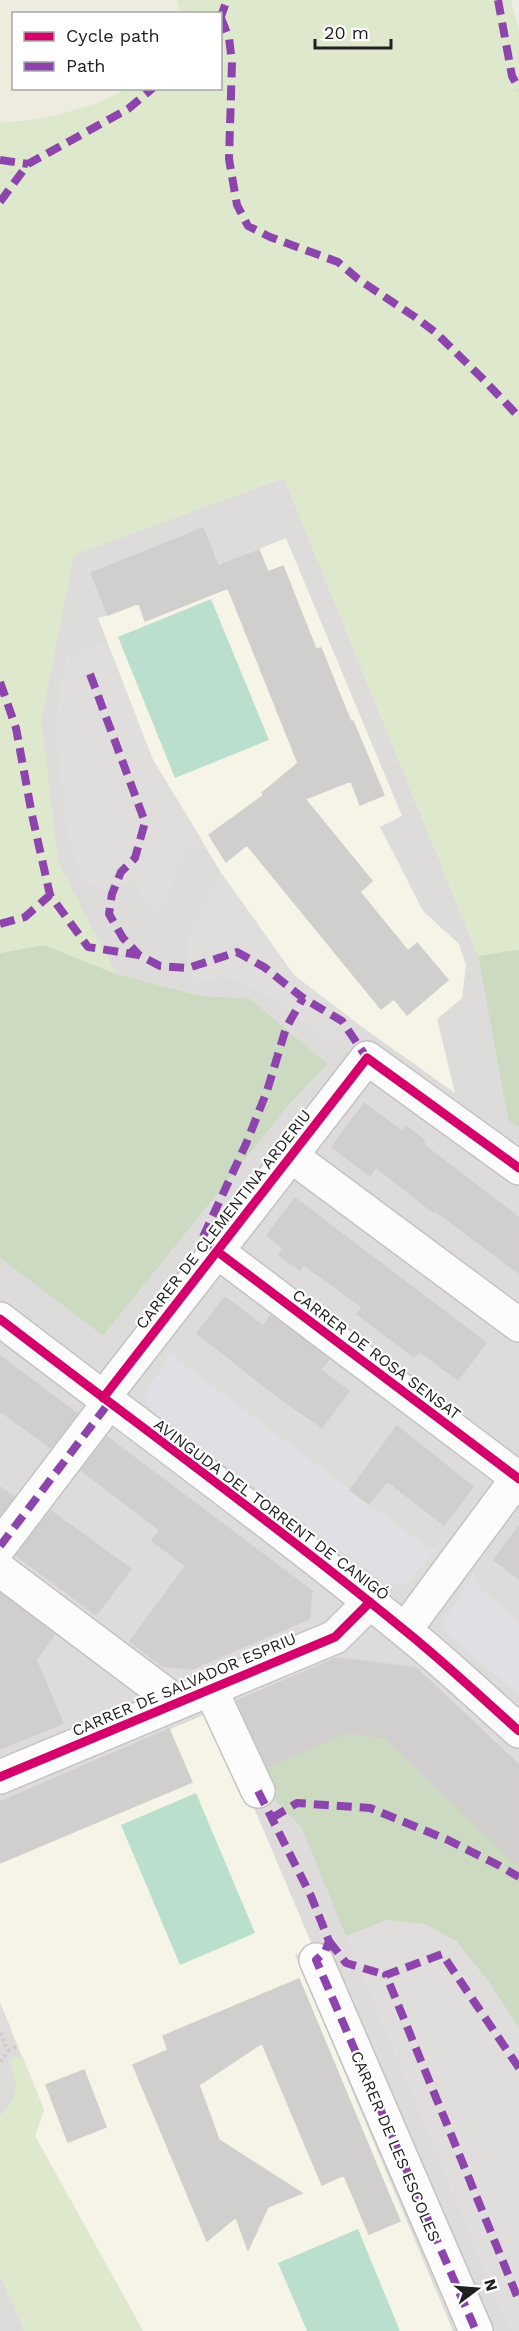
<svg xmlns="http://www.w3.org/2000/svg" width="519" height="2331" viewBox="0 0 519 2331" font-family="'Work Sans',sans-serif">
<rect width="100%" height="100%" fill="#eeecea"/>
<!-- residential -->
<path fill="#dddcdb" d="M 284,478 L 478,956 L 508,1120 L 519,1128 L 519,2331 L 0,2331 L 0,1258 L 103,1336 L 288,1106 L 328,1064 L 249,998 L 202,996 L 116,974 L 58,863 L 41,721 L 74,554 Z"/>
<!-- education -->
<path fill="#f6f4e7" d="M 203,528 L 218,566 L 286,538 L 402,816 L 380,827 L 423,911 L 459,944 L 466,965 L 462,998 L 437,1019 L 455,1093 L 341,1012 L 294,975 L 229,886 L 153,760 L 98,618 L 108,615 L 91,573 Z
M 213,1711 L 313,1947 L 295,1955 L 453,2331 L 143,2331 L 35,2136 L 44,2110 L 0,2003 L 0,1802 Z"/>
<!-- farmland -->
<path fill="#edecdf" d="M 0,0 L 177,0 L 181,13 L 14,14 L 14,88 L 125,89 L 101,102 L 54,116 L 4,122 L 0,122 Z"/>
<!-- grass -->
<path fill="#dde8cc" d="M 177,0 L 511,0 L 519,31 L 519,951 L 478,956 L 284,478 L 74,555 L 41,721 L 58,863 L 116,974 L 44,945 L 0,953 L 0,122 L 23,121 L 54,116 L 101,102 L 125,89 L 220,88 L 220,14 L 181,13 Z
M 22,2055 L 44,2110 L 35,2136 L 143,2331 L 24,2331 L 0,2275 L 0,2115 C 20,2100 18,2082 9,2061 Z"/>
<!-- forest -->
<path fill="#ccdac2" d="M 44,945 L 116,974 L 202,996 L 249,998 L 328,1064 L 288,1106 L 103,1336 L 0,1258 L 0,953 Z
M 517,950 L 519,951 L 519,1128 L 508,1120 L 478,956 Z
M 347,1733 L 384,1737 L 519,1867 L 519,2028 L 488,1981 L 456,1941 L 386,1920 L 346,1936 L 302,1828 L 275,1800 L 254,1772 Z"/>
<!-- pitch -->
<path fill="#bae0cd" d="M 211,599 L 269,740 L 175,778 L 118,637 Z
M 196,1793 L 255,1933 L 180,1965 L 121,1825 Z
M 358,2229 L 400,2331 L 307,2331 L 278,2263 Z"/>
<!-- parking -->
<path fill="#dfdedd" d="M 107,642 L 153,760 L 202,840 L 189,849 L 178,868 L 167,903 L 160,909 L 148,909 L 135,882 L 86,887 L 68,840 L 56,729 L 60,690 L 67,657 Z
M 220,871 L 294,975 L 357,1023 L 332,1043 L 278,1002 L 231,977 L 192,982 L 187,949 L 192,927 Z
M 386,1920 L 425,1924 L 456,1941 L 488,1981 L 519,2028 L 519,2331 L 510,2331 L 346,1936 Z
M 0,2003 L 11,2028 L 0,2033 Z"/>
<!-- plaza -->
<path fill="#e0e0e4" d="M 174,1348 L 176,1358 L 430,1550 L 439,1547 L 407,1583 L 401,1586 L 386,1583 L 153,1412 L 145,1398 L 146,1393 Z
M 474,1573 L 475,1583 L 519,1624 L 519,1695 L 446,1633 L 444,1621 Z"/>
<!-- building -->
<path fill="#d1cfcd" stroke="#d1cecc" stroke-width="1.5" d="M 203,528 L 218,566 L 259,550 L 268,572 L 283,566 L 316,649 L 321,648 L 351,722 L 353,721 L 384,795 L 360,805 L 351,781 L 305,799 L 372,881 L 360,892 L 408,951 L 417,943 L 448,980 L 407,1015 L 394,999 L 381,1009 L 247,845 L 226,862 L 209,835 L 264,795 L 262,793 L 298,763 L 228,588 L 145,621 L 139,603 L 108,615 L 91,573 Z
M 364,1103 L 402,1131 L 406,1126 L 425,1141 L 423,1144 L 519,1218 L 519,1273 L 434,1210 L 433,1212 L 376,1167 L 370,1176 L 332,1147 Z
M 295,1198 L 486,1343 L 458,1380 L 419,1351 L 414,1357 L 357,1314 L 362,1307 L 304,1265 L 300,1270 L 279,1255 L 283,1248 L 267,1235 Z
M 225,1297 L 263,1326 L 271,1315 L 329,1359 L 321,1370 L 349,1391 L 322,1428 L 273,1393 L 197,1333 Z
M 0,1356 L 77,1414 L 51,1448 L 0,1411 Z
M 397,1426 L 473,1487 L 444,1525 L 387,1481 L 369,1504 L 350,1490 Z
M 107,1437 L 312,1591 L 309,1619 L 192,1669 L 162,1666 L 130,1641 L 186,1566 L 152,1541 L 160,1530 L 81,1470 Z
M 0,1487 L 14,1497 L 0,1515 Z
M 51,1511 L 131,1569 L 96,1615 L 16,1555 Z
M 519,1526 L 519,1579 L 494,1560 Z
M 0,1593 L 55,1634 L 36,1660 L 63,1723 L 0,1749 Z
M 337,1658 L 416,1668 L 519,1765 L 519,1867 L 384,1737 L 347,1733 L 267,1767 L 237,1701 Z
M 169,1729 L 192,1782 L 0,1863 L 0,1802 Z
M 299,1979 L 400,2221 L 369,2234 L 344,2175 L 322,2185 L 262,2043 L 199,2085 L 219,2140 L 302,2193 L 268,2207 L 248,2250 L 236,2217 L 207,2241 L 133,2065 L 168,2050 L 163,2036 Z
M 84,2070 L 106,2127 L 68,2142 L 46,2085 Z"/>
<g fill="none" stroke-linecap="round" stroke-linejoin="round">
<!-- minor casing -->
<g stroke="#c4c3c2" stroke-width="36">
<path id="minor" d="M 290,1155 L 519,1325
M 218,1252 L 519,1479
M 0,1319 C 134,1422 272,1522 403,1629 C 443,1661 481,1697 519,1731
M 103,1398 L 367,1058 L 519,1168
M 0,1546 L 108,1404
M 0,1570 L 176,1702
M 405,1630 L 519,1476
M 210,1688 L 258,1791
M 0,1777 L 335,1637 L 370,1602
M 316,1960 L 476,2331"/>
</g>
<!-- path -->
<path stroke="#d6cac9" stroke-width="4" stroke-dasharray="3 3" stroke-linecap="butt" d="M 0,2033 L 8,2051 L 0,2062
M 8,2051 L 18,2046"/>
<!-- minor -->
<use href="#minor" stroke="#fcfcfc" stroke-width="33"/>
<!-- quiet -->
<path stroke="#8e44ad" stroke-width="8" stroke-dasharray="15 8" stroke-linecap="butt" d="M 498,0 L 512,76 L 519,89
M 221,18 L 229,38 L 232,62 L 229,159 L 237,205 L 248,226 L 270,237 L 338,262 L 358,279 L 415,317 L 435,332 L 484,380 L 519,417
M 220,19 L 227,0
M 0,160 L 28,164
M 0,202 L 28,164 L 128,109 L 153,88
M 90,674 L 145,822 L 135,858 L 121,872 L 112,894 L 109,914 L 123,938 L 139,955
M 0,682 L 16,728 L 32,815 L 50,895 L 88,947 L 139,955 L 160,966 L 188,968 L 237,952 L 264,967 L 303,998 L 342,1021 L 367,1058
M 0,924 L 25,917 L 50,895
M 218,1252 L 202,1239 L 246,1144 L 267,1091 L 286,1028 L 303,998
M 0,1546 L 108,1404
M 258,1791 L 311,1896 L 329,1941 L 325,1952 L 316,1960 L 476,2331
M 272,1818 L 297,1803 L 370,1808 L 448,1840 L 500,1866 L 519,1877
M 329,1941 L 346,1963 L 386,1975
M 519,2068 L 442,1954 L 386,1975 L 519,2301"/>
<!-- cycleway casing -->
<g stroke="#fff" stroke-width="13">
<path id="cycleway" d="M 218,1252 L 519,1479
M 0,1319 C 134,1422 272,1522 403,1629 C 443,1661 481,1697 519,1731
M 103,1398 L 367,1058 L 519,1168
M 0,1777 L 335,1637 L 370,1602"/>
</g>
<!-- cycleway -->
<use href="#cycleway" stroke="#d6006c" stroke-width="9"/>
</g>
<g text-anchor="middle" stroke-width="4.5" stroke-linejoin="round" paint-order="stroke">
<!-- street labels -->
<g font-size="16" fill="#212121" stroke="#fff">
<text transform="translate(223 1219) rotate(-52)" y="6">CARRER DE CLEMENTINA ARDERIU</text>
<text transform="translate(377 1354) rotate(37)" y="6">CARRER DE ROSA SENSAT</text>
<text transform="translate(272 1509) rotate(37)" y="6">AVINGUDA DEL TORRENT DE CANIGÓ</text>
<text transform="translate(184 1684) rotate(-23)" y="6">CARRER DE SALVADOR ESPRIU</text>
<text transform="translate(396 2146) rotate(67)" y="6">CARRER DE LES ESCOLES</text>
</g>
</g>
<!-- legend -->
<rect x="12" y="12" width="210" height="78" fill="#ffffff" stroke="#a6a6a6" stroke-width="1.5"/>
<rect x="24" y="32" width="30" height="9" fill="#d6006c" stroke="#a6a6a6" stroke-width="1.5"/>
<text x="66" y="42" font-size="18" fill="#212121">Cycle path</text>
<rect x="24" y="62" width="30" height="9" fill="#8e44ad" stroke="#a6a6a6" stroke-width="1.5"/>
<text x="66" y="72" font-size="18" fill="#212121">Path</text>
<!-- north arrow -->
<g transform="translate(477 2289) rotate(74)" stroke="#ffffff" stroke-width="4.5" paint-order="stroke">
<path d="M0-4.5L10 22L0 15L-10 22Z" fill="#212121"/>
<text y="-9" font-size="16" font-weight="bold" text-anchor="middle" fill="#212121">N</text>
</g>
<!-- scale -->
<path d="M315 39v9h76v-9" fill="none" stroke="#212121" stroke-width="3"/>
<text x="324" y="39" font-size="18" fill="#212121" stroke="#ffffff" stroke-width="4.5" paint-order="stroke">20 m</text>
</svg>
